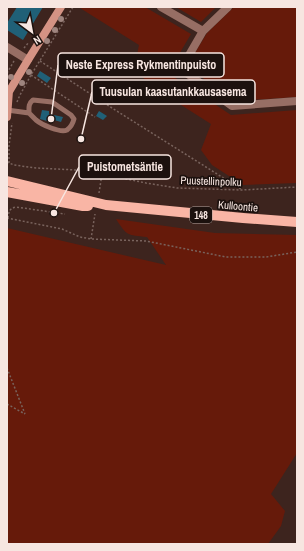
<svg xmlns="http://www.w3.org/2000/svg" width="304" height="551" viewBox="0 0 304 551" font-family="'Archivo Narrow',sans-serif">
<rect width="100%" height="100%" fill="#3d241e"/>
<!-- green -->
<path fill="#661a0a" d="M 81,7 L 145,7 L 191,34 L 168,73 L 231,115 L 297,110 L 297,183 L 243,185 L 212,165 L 201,150 L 211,124 L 156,89 L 134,70 L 139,45 L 80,8 Z
M 176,7 L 216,7 L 201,22 Z
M 234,7 L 297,7 L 297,97 L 233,101 L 187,66 L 207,33 Z
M 116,219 L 215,233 L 297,235 L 297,453 L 271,494 L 285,511 L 281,526 L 268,544 L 7,544 L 7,228 L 166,265 L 147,237 C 127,235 127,236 116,219 Z"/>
<!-- building -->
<path fill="#206077" d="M 17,7 L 43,7 L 23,40 L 7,30 L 7,23 Z
M 40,71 L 51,78 L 47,83 L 37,76 Z
M 42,110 L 49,111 L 49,114 L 63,117 L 61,122 L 47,118 L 47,121 L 40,119 Z
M 99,111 L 107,116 L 103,120 L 96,116 Z"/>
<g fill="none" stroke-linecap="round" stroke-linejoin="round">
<!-- path -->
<path stroke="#79635d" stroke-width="1.5" stroke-dasharray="2 2" stroke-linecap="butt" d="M 24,48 L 29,42
M 40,61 L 112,108 L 241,189
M 7,73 L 14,61
M 31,75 L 95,117
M 17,102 L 20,95 L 31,75 L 73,7
M 7,162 L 14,165 L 36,168 L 76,170 L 102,174 L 146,183 L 177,188 L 242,190 L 297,187
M 9,163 L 9,146 L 12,123
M 99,193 L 102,174
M 7,218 L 62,229 L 80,237 L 91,239 L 146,241 L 226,257 L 266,257 L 297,252
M 8,218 C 9,211 9,209 16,207 L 65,214
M 91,239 L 95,214
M 7,368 L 25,414
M 7,404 L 25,414"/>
<!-- lane -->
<path stroke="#976e64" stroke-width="5" d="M 33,100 L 52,102 L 71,115 L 74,119 C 73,123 71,127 67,130 C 60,133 42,125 36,120 C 34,118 32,116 29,113 C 29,108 28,104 33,100 Z
M 7,110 L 29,113"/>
<!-- street -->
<path stroke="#976e64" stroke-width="8" d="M 161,7 L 203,31
M 228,7 L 203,31 L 181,69 L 232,106 L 297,101
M 7,47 L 28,60"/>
<!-- secondary -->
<path stroke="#d59384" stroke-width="8" d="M 7,95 L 28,60 L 61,7
M 7,117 L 9,91"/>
<!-- primary -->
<path stroke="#f9b5a5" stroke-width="10" d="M 7,181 L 106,205 L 243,218 L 297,222
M 7,192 L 83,206 L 88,206"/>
</g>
<!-- trees -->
<g fill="#9f857f">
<circle cx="61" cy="19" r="3"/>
<circle cx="55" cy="30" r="3"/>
<circle cx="47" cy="41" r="3"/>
<circle cx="29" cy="72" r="3"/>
<circle cx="11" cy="77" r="3"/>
<circle cx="22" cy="83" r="3"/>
</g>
<g text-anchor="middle" stroke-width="3.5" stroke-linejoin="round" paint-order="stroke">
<!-- shield labels -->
<rect fill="#1c110e" stroke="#b5a6a2" stroke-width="1" x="190" y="207" width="22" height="16" rx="3"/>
<g font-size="10" font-weight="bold" fill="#f7e6e1">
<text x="201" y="219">148</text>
</g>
<!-- street labels -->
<g font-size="11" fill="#f7e6e1" stroke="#1c110e">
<text transform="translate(211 181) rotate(2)" y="4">Puustellinpolku</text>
<text transform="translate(238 206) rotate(5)" y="4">Kulloontie</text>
</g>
</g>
<!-- callouts -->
<path fill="none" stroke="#f7e6e1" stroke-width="1.5" d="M51 119L58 65M81 139L92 92M54 213L79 167"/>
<g fill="#f7e6e1" stroke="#1c110e" stroke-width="1.5">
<circle cx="51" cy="119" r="4"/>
<circle cx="81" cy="139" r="4"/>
<circle cx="54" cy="213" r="4"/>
</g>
<g fill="#1c110e" stroke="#f7e6e1" stroke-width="1.5">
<rect x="58" y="53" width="166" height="24" rx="4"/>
<rect x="92" y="80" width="163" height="24" rx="4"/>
<rect x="79" y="155" width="92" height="24" rx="4"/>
</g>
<g font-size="12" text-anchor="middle" font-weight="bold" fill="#f7e6e1">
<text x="141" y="69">Neste Express Rykmentinpuisto</text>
<text x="173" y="96">Tuusulan kaasutankkausasema</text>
<text x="125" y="171">Puistometsäntie</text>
</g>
<!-- border -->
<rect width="304" height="551" fill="none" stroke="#f7e6e1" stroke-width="16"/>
<!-- north arrow -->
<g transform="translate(32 32) rotate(148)" stroke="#1c110e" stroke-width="3" paint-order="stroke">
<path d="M0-3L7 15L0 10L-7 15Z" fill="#f7e6e1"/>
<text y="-6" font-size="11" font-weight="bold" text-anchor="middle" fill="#f7e6e1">N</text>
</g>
</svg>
